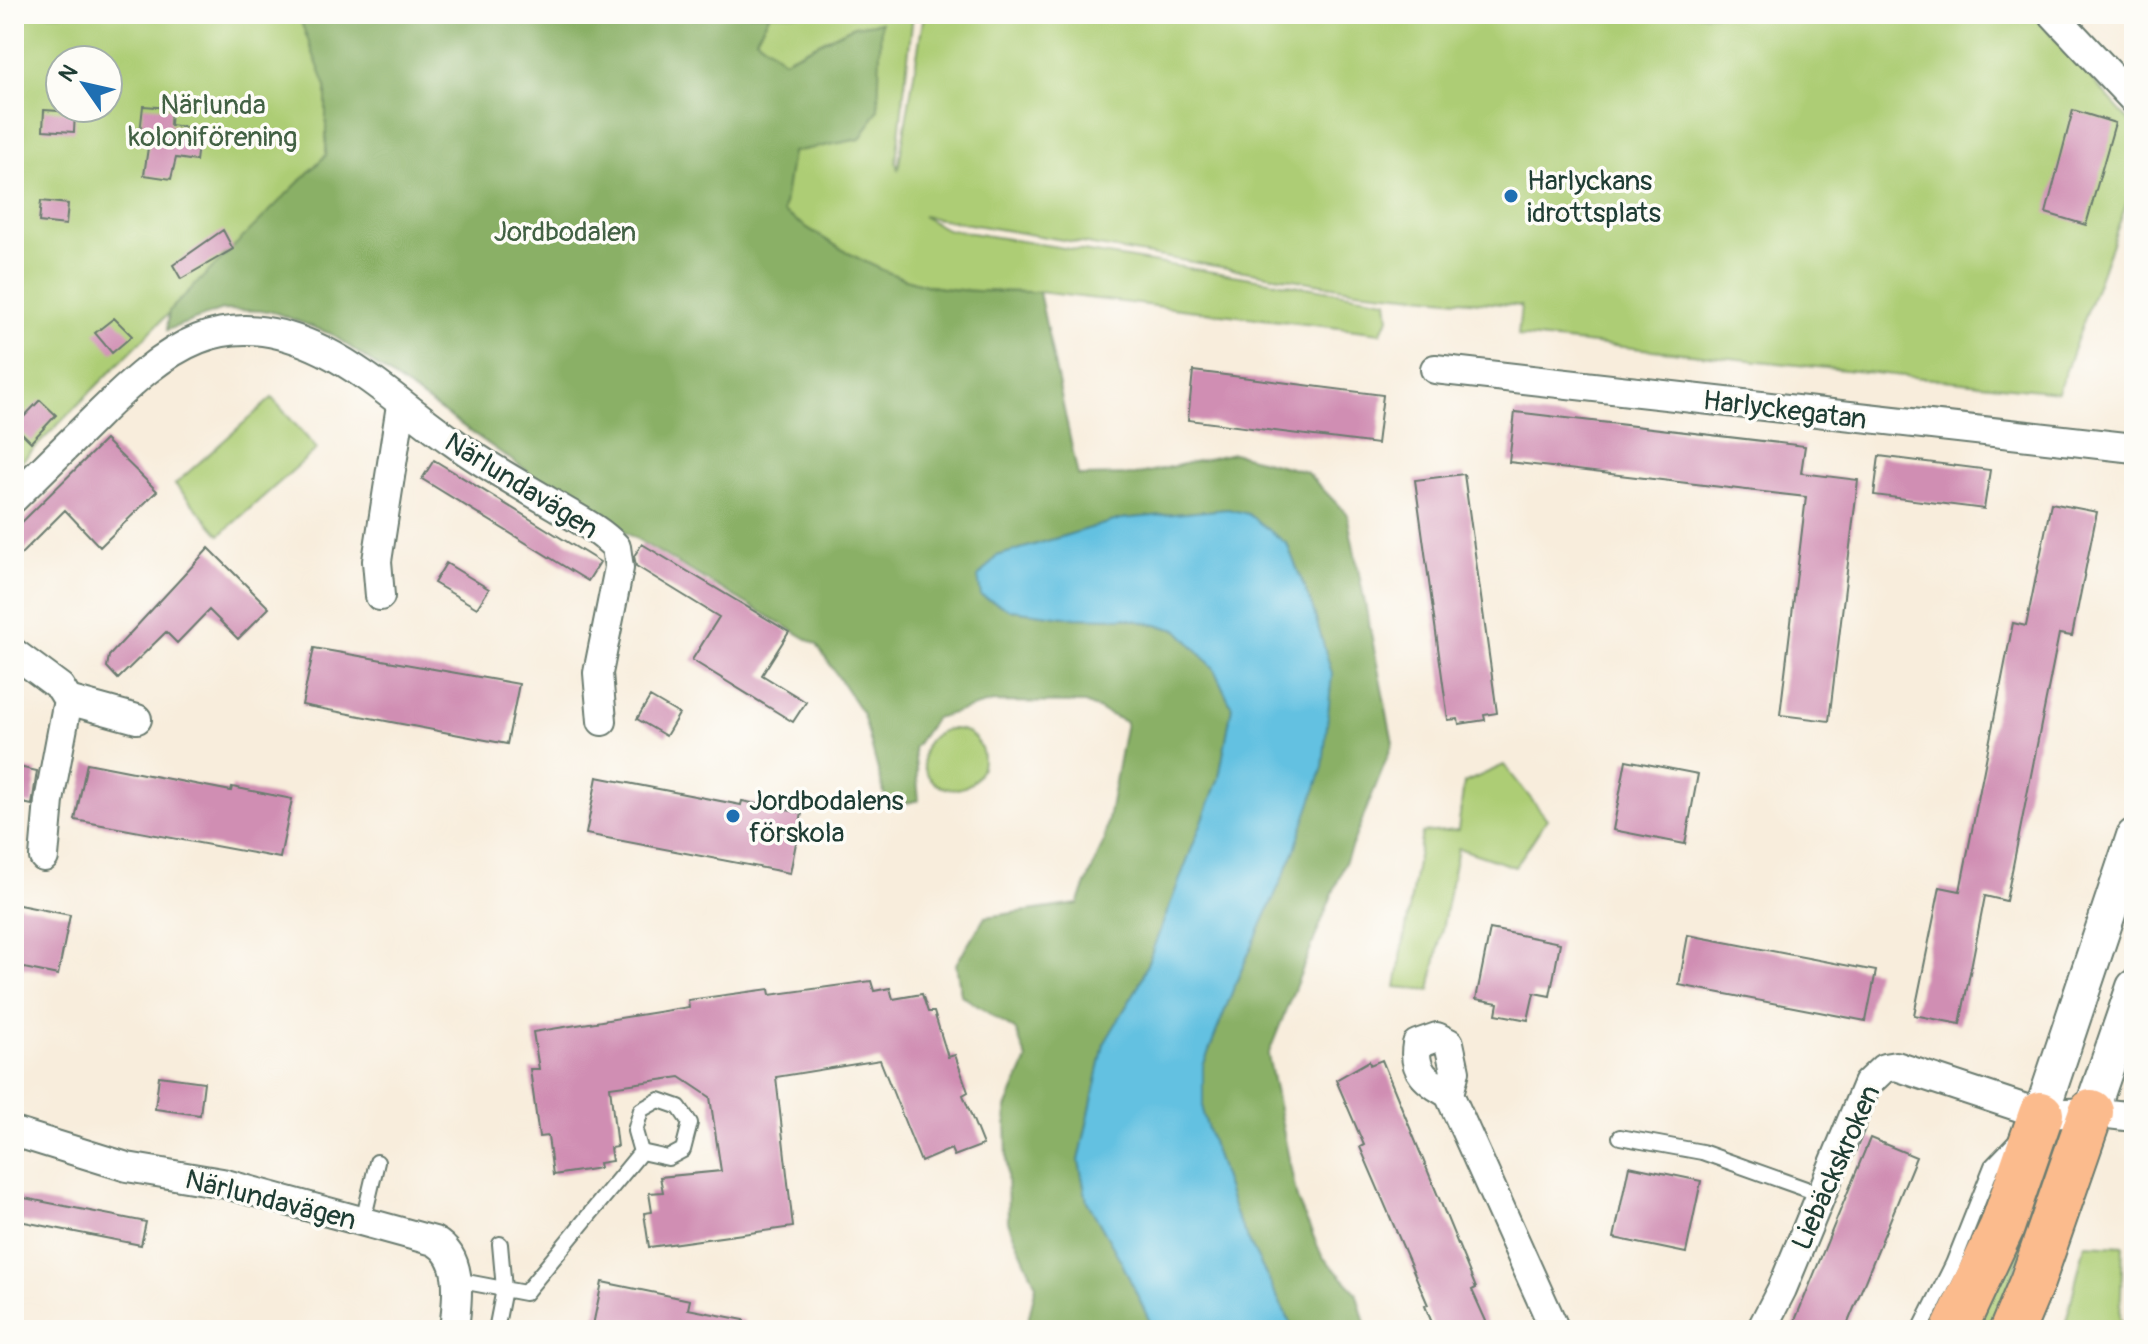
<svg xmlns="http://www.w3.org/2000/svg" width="2148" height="1344" viewBox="0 0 2148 1344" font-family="Pangolin,sans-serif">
<rect width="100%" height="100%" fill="#fdfcf7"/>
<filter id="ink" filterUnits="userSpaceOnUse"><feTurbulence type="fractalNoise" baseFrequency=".0125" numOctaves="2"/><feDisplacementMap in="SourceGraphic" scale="16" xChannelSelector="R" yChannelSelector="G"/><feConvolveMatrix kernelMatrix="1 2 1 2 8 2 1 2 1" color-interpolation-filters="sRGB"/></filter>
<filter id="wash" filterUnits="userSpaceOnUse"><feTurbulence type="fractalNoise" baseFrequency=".006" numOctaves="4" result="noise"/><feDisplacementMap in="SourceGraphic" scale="32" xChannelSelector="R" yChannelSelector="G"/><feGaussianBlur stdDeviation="1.8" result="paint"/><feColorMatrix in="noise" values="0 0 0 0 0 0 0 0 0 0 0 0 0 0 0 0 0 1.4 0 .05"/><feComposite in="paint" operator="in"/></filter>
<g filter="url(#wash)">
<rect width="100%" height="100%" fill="#f8eddc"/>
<!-- green -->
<path fill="#adcd75" stroke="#668554" stroke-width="2" fill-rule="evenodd" d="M 14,14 L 304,14 L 339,40 L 326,155 L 14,469 ZM 60,60 L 108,60 L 108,108 L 60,108 Z
M 770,14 L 913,14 L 896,162 L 898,170 L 924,14 L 2033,14 L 2134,126 L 2134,183 L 2058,392 L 1518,336 L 1521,306 L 1356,290 L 922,216 L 946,229 L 1387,300 L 1389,318 L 1380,333 L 1039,292 C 999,291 953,294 915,282 C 867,268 824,239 782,212 L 792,152 L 859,139 L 854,26 L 784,60 L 756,38 Z
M 272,398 L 317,449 L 220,535 L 175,484 Z
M923 759a30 30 0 1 1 60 0a30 30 0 1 1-60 0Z
M 1504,765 L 1547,819 L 1515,867 L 1458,848 L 1430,990 L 1396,987 L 1422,833 L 1458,830 L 1464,783 Z
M 2051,1154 L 2051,1177 L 1991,1330 L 1970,1330 L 2037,1169 Z
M 2085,1244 L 2123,1246 L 2120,1319 L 2127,1330 L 2064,1330 Z"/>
<!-- forest -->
<path fill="#8ab066" stroke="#54764d" stroke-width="2" d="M 298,14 L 770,14 L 756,38 L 784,60 L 854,26 L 881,22 L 878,110 L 860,139 L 792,152 L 783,212 C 824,239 867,268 915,282 C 954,294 999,291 1039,292 L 1078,476 L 1135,475 L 1233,453 L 1306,472 L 1347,514 L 1393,743 L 1268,1055 L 1297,1199 L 1322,1256 L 1356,1292 L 1367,1330 L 1294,1330 L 1236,1216 L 1203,1114 L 1203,1066 L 1236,982 L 1294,852 L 1332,674 L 1313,609 L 1287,544 L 1228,509 L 1121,519 L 997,556 L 1011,610 L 1066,617 L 1125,618 L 1178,630 L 1213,667 L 1232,707 L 1219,778 L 1139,985 L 1104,1044 L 1079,1161 L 1087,1201 L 1122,1263 L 1154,1330 L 1026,1330 L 1036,1285 L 1008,1222 L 1006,1108 L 1027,1060 L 1016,1031 L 961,995 L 956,964 L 985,917 L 1078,904 L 1104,841 L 1126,722 L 1085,703 L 993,702 L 935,718 L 914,748 L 919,800 L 888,808 L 863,714 L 817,645 L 560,494 L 331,334 L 271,311 L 222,310 L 167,330 L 169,311 L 326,155 L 326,87 Z"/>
<!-- water -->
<path fill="#63c1e1" stroke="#417f8a" stroke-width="2" d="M 1228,509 L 1248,514 L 1287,544 L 1313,609 L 1332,674 L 1323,767 L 1294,852 L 1236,982 L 1203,1066 L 1203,1114 L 1236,1216 L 1294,1330 L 1154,1330 L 1122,1263 L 1087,1201 L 1079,1161 L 1104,1044 L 1139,985 L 1219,778 L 1232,707 L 1213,667 L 1178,630 L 1125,618 L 1066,617 L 1011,610 L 981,596 L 978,577 L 997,556 L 1121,519 Z"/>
<g id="blocks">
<!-- building -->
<path fill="#d08eb3" d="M 143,106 L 171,108 L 170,125 L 200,129 L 196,161 L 176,158 L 171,179 L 144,175 L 150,134 L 140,133 Z
M 44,110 L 75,112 L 74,132 L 43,130 Z
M 2073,110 L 2115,123 L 2086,225 L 2046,213 Z
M 41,201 L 68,204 L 66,225 L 39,222 Z
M 223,230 L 233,249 L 181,279 L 173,265 Z
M 114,318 L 132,336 L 112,353 L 95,333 Z
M 1193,371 L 1383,395 L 1377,444 L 1188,420 Z
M 40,400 L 56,415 L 31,442 L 15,426 Z
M 1515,412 L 1805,446 L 1801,473 L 1858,480 L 1829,721 L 1780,715 L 1806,497 L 1509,462 Z
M 105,440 L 157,491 L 100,547 L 65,510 L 14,561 L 14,530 Z
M 1879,456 L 1990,470 L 1984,509 L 1874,495 Z
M 434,460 L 600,562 L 588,581 L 422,479 Z
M 1464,474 L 1497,713 L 1484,715 L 1485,720 L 1459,724 L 1458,719 L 1448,720 L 1415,480 Z
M 2051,503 L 2097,512 L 2072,636 L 2059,634 L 2006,901 L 1985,896 L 1960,1024 L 1914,1015 L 1940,887 L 1960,891 L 2013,623 L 2026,626 Z
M 642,544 L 789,632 L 762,675 L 806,702 L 793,722 L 692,660 L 719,617 L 636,566 L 634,556 Z
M 209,548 L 269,608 L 238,639 L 209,610 L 177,643 L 166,632 L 118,679 L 107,667 L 109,656 Z
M 446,563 L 489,589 L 477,608 L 434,583 Z
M 314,648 L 519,684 L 507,744 L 302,705 Z
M 650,697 L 679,714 L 666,736 L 637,719 Z
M 1626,760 L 1698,774 L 1685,844 L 1613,830 Z
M 87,763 L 231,791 L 232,787 L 292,799 L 280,858 L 75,820 Z
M 14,766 L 37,771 L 32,805 L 14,801 Z
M 597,777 L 741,805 L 742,801 L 802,813 L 790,873 L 586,834 Z
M 14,904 L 70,915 L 58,975 L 14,966 Z
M 1490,929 L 1560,943 L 1550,996 L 1534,993 L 1528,1020 L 1496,1014 L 1498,1003 L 1476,999 Z
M 1688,935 L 1876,971 L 1866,1021 L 1679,985 Z
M 871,981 L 874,991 L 890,988 L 893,999 L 922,994 L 928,1012 L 934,1012 L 948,1057 L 955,1055 L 968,1092 L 963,1095 L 983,1145 L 954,1156 L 951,1149 L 921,1162 L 880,1060 L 776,1077 L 793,1227 L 649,1247 L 644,1213 L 652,1212 L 649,1193 L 663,1192 L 660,1177 L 721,1171 L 710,1097 L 680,1077 L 610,1087 L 617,1147 L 610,1148 L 612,1161 L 599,1163 L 600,1168 L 553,1175 L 548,1136 L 539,1137 L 530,1069 L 539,1069 L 533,1032 L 689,1007 L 688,1000 L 769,989 L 770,995 Z
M 1382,1060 L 1476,1288 L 1472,1290 L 1490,1330 L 1435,1330 L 1425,1306 L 1428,1305 L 1360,1147 L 1364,1145 L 1336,1080 L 1369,1061 L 1370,1065 Z
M 159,1076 L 204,1082 L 200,1115 L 155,1109 Z
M 1870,1138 L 1916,1157 L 1845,1330 L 1791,1330 Z
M 1629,1166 L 1701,1181 L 1686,1253 L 1614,1238 Z
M 14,1196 L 146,1222 L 141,1245 L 14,1220 Z
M 602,1282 L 690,1300 L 688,1309 L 744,1320 L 743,1330 L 592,1330 Z"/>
</g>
</g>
<g filter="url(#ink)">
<use href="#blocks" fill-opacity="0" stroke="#6b7b6f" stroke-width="2"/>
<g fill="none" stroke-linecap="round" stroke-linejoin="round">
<!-- service casing -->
<g stroke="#6b7b6f" stroke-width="18">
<path id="service" d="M 1620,1137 L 1702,1152 L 1820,1194
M 363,1221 L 377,1162
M 456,1280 L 525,1293 L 641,1152 L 668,1158 L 683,1150 L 690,1123 L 679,1107 L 659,1100 L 641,1110 L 635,1131 L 641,1152
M 496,1330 L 504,1289 L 500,1244
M 1920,1330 L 1953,1264 L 1992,1166 L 2017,1140"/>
</g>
<!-- minor casing -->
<g stroke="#6b7b6f" stroke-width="32">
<path id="minor" d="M 2053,14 L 2134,100
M 1435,369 L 2134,448
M 14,498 C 41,471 69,444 96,417 C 167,347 222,301 324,351 C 370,374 411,413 453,442 C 486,466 521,485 556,506 C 576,518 599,529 616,547 L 619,568 L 598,673 L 602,721
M 380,596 L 377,561 L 401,405
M 14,653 L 60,687 L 68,700 L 49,801 L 44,857
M 68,700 L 137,719
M 1449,1094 L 1455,1071 L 1449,1043 L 1437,1037 L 1417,1044 C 1412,1072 1427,1081 1449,1094 L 1555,1330
M 14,1132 L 127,1167 L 222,1183 L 434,1241 C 465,1258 457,1300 454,1330
M 1761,1330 L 1782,1289 L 1867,1084 L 1884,1068 L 1896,1066 L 2041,1114 L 2091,1112 L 2134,1117"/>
</g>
<!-- tertiary casing -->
<g stroke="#6b7b6f" stroke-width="38">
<path id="tertiary" d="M 2091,1112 L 2134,987
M 2041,1114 L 2134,836"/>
</g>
<!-- trunk casing -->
<g stroke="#6b7b6f" stroke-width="48">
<path id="trunk" d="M 1954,1330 L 2002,1227 L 2041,1114
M 2012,1330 L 2032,1282 L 2091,1112"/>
</g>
<!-- service -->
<use href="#service" stroke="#fff" stroke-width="14"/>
<!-- minor -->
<use href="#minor" stroke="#fff" stroke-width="28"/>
<!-- tertiary -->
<use href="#tertiary" stroke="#fff" stroke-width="34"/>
<!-- trunk -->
<use href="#trunk" stroke="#fbbb8d" stroke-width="44"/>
</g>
</g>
<!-- markers -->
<g fill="#1f6fb2" stroke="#fdfcf7" stroke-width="3">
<circle cx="1511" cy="196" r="8"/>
<circle cx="733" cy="816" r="8"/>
</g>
<g text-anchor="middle" stroke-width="7" stroke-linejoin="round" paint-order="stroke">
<!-- park labels -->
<g font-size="28" fill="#426144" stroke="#fdfcf7">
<text x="213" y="114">Närlunda<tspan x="213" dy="32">koloniförening</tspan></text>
<text x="565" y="241">Jordbodalen</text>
</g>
<!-- poi labels -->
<g font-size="28" fill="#1f3d34" stroke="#fdfcf7" text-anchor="start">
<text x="1527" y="190">Harlyckans<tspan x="1527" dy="32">idrottsplats</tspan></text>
<text x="749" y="810">Jordbodalens<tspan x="749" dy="32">förskola</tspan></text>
</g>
<!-- street labels -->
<g font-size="28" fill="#1f3d34" stroke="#fdfcf7">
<text transform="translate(1785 409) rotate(7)" y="10">Harlyckegatan</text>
<text transform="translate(522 485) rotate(32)" y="10">Närlundavägen</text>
<text transform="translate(1835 1167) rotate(-66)" y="10">Liebäckskroken</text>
<text transform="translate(271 1199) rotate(14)" y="10">Närlundavägen</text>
</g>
</g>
<!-- margin -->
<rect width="2148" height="1344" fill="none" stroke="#fdfcf7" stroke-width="48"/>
<!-- north arrow -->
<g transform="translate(84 84) rotate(304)"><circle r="38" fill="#fdfcf7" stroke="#a4b0a9" stroke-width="2"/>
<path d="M0-6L14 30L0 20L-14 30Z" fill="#1f6fb2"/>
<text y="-12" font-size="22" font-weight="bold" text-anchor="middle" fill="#1f3d34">N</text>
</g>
</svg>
